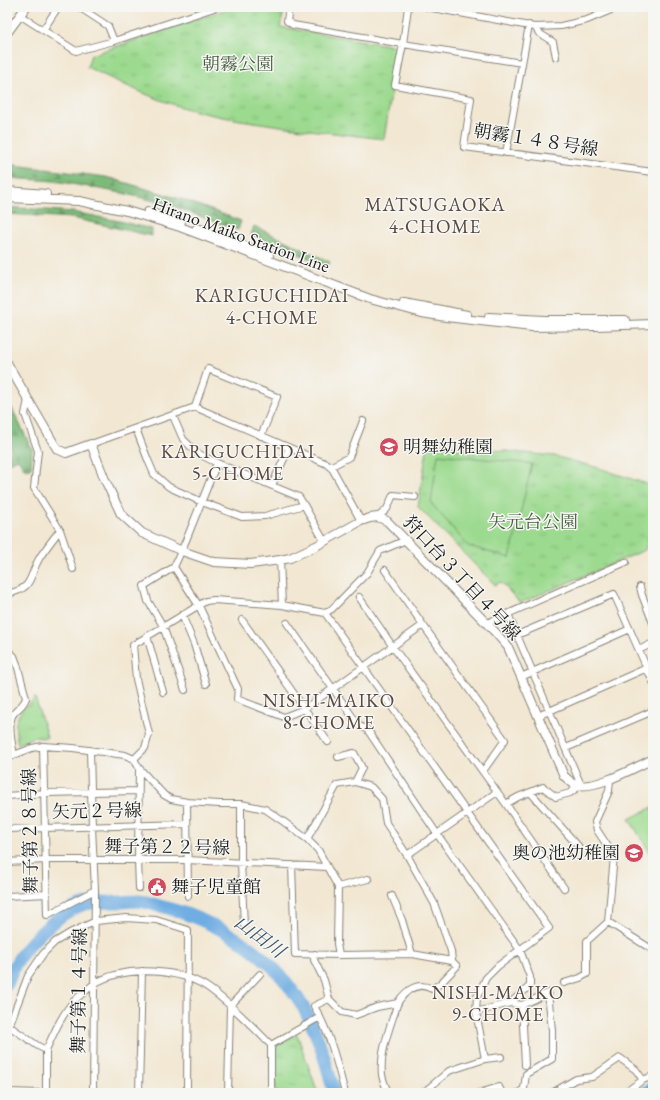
<svg xmlns="http://www.w3.org/2000/svg" width="660" height="1100" viewBox="0 0 660 1100" font-family="'EB Garamond','Noto Serif JP',serif">
<defs>
<pattern id="forest-firs" width="22" height="20" patternUnits="userSpaceOnUse"><rect width="22" height="20" fill="#7dba7a"/><path d="M5 1l3.5 6h-7zM16 11l3.5 6h-7z" fill="#6b9f69"/></pattern>
<pattern id="park-tufts" width="24" height="20" patternUnits="userSpaceOnUse"><rect width="24" height="20" fill="#9cda8f"/><path d="M3 7l-1-3M5 7V3M7 7l1-3M15 17l-1-3M17 17v-4M19 17l1-3" fill="none" stroke="#86ba7b"/></pattern>
</defs>
<rect width="100%" height="100%" fill="#f6f6f2"/>
<filter id="ink" filterUnits="userSpaceOnUse"><feTurbulence type="fractalNoise" baseFrequency=".025" numOctaves="2"/><feDisplacementMap in="SourceGraphic" scale="8" xChannelSelector="R" yChannelSelector="G"/><feConvolveMatrix kernelMatrix="1 2 1 2 8 2 1 2 1" color-interpolation-filters="sRGB"/></filter>
<filter id="wash" filterUnits="userSpaceOnUse"><feTurbulence type="fractalNoise" baseFrequency=".012" numOctaves="4" result="noise"/><feDisplacementMap in="SourceGraphic" scale="16" xChannelSelector="R" yChannelSelector="G"/><feGaussianBlur stdDeviation="0.9" result="paint"/><feColorMatrix in="noise" values="0 0 0 0 0 0 0 0 0 0 0 0 0 0 0 0 0 1.4 0 .05"/><feComposite in="paint" operator="in"/></filter>
<g filter="url(#wash)">
<rect width="100%" height="100%" fill="#f2e7d2"/>
<!-- forest -->
<path fill="url(#forest-firs)" stroke="#4c6b4b" d="M 7,164 L 106,177 L 184,200 L 241,221 L 238,230 L 167,204 L 122,193 L 55,181 L 7,178 Z
M 7,207 L 73,212 L 119,221 L 152,229 L 152,236 L 72,218 L 7,214 Z
M 254,226 L 330,262 L 328,266 L 251,235 Z
M 7,398 L 32,449 L 31,469 L 24,468 L 18,459 L 9,463 L 11,448 L 7,429 Z"/>
<!-- park -->
<path fill="url(#park-tufts)" stroke="#5c7b56" d="M 233,7 L 285,7 L 280,27 L 394,46 L 398,51 L 384,139 C 341,134 297,129 254,122 C 232,119 210,115 188,109 C 153,99 120,83 87,67 L 91,55 Z
M 428,443 L 554,456 L 599,468 L 653,486 L 653,520 L 645,550 L 520,603 L 501,582 L 495,585 L 418,507 Z
M 35,697 L 47,737 L 42,738 L 34,737 L 18,744 C 15,730 13,720 24,708 C 28,704 33,703 35,697 Z
M 297,1034 L 318,1093 L 276,1093 L 276,1046 Z"/>
<!-- pitch -->
<path fill="#9cda8f" stroke="#5c7b56" d="M 438,454 L 532,464 L 510,558 L 468,546 L 431,503 Z
M 653,807 L 653,857 L 629,819 Z"/>
<g fill="none" stroke-linecap="round" stroke-linejoin="round">
<!-- river -->
<path stroke="#70ade2" stroke-width="13" d="M 7,984 C 10,978 12,971 15,965 C 27,943 58,913 82,905 C 93,901 105,902 117,902 C 124,902 132,901 139,901 C 149,902 158,906 168,908 C 216,922 263,949 292,990 C 313,1017 326,1060 334,1093
M 645,1093 L 653,1088"/>
</g>
</g>
<g filter="url(#ink)">
<g fill="none" stroke-linecap="round" stroke-linejoin="round">
<!-- street casing -->
<g stroke="#878277" stroke-width="8">
<path id="street" d="M 79,7 L 108,26 L 114,41
M 289,7 L 287,21 L 293,25 L 403,44 L 522,63
M 408,7 L 403,44 L 395,85 L 471,99 L 464,147 L 653,172
M 427,7 L 535,27 L 561,26 L 587,20 L 611,10 L 614,7
M 21,16 L 76,51 L 114,41 L 217,7
M 535,27 L 539,33 L 553,42 L 556,57
M 43,30 L 58,7
M 506,153 L 529,25
M 28,400 L 25,414 L 38,451 L 34,488 L 60,530 L 73,569
M 195,407 L 208,369 L 277,397 L 261,436
M 173,416 L 183,439 L 197,453 L 217,463 L 299,497 L 304,505 L 324,541
M 136,429 L 148,460 L 154,474 L 169,487 L 202,502 L 242,517 L 265,516 L 304,505
M 91,444 L 195,407 L 327,464 L 333,470 L 361,521
M 217,463 L 187,538 L 174,567 L 199,606 L 238,689 L 237,699 L 284,717 L 304,709 L 423,625
M 330,467 L 349,457 L 363,421
M 272,485 L 289,448
M 378,517 L 387,509 L 393,495 L 415,497
M 280,560 L 282,605
M 174,567 L 144,586 L 148,601 L 163,626 L 185,690
M 385,570 L 423,625 L 505,740 L 483,771
M 640,587 L 642,595 L 653,623
M 7,594 C 35,588 28,577 40,557 C 46,548 53,539 60,530
M 359,597 L 393,647 L 506,804 L 564,888
M 325,613 L 549,928 L 498,966 L 486,978 L 477,997 L 476,1012 L 485,1059
M 182,615 L 194,644 L 206,684
M 242,620 L 328,742
M 287,623 L 359,726 L 367,729 L 437,834 L 520,950 L 530,977 L 530,986 L 510,1003
M 487,623 L 626,562
M 517,635 L 614,594 L 653,682
M 147,636 L 163,692
M 7,650 L 14,656 L 17,664 L 26,698 C 24,706 16,709 12,716 C 8,726 12,745 14,755
M 639,650 L 653,643
M 521,677 L 630,629
M 538,716 L 647,668
M 43,746 L 47,915 L 95,890
M 566,748 L 653,711
M 90,750 L 92,827 L 95,890 L 93,1093
M 338,757 L 354,753 L 362,768 L 355,782
M 7,759 L 14,755 L 32,748 L 43,746 L 73,748 L 125,755 L 134,759 L 139,768 L 164,795 L 171,799 L 187,802 L 219,804 L 241,804 L 265,809 L 284,822 L 307,839 L 318,850 L 338,887 L 337,944 L 339,955 L 412,954 L 452,961 L 457,966 L 441,983 L 432,989 C 418,981 406,990 398,1002 C 396,1007 395,1013 393,1017 C 387,1035 380,1056 382,1075 C 383,1081 386,1087 388,1093
M 134,759 L 145,748 L 149,734 L 136,679 L 133,645 L 206,601 L 214,600 L 282,605 L 325,613 L 332,609 L 367,573 L 380,551 L 406,540
M 139,768 L 138,860 L 139,888
M 531,793 L 578,846
M 7,796 L 45,793 L 138,791
M 187,802 L 188,896
M 241,804 L 241,863 L 244,925
M 506,804 L 518,797 L 543,787 L 556,797 L 570,793 L 581,785 L 508,614
M 7,829 L 187,824
M 307,839 L 337,785 L 355,782 L 371,787 L 382,799 L 386,823 L 407,855 L 434,903 L 451,951 L 452,961
M 407,855 L 497,792
M 7,862 L 46,860 L 187,860 L 327,867
M 292,865 L 295,954 L 339,955
M 338,887 L 368,879
M 7,896 L 47,894
M 392,896 L 402,920 L 412,954
M 608,922 L 614,856 L 597,830 L 595,822 L 609,791 L 610,780
M 608,922 L 653,950
M 315,954 L 314,960 L 324,980 L 329,999 L 342,1012 L 356,1015 L 377,1007 L 398,1003
M 564,983 L 580,978 L 587,974 L 587,941 L 608,922
M 329,999 L 314,1006 C 330,1033 337,1063 345,1093
M 522,1005 L 525,1065
M 476,1012 L 510,1003 L 522,1005 L 548,993 L 552,1030 L 552,1059 L 526,1074 L 524,1089 L 518,1093
M 46,1050 C 54,1033 61,1016 73,1002 C 76,999 79,996 82,994 C 86,991 90,987 94,984 C 125,965 181,968 210,989 C 232,1005 252,1026 271,1045
M 7,1092 L 40,1093
M 46,1093 L 46,1050 L 38,1046 L 9,1026 L 28,976 L 43,954 L 55,942 L 70,933 L 96,921 L 126,918 L 156,920 L 188,930 L 187,1093
M 124,1093 L 144,1093
M 139,1093 L 142,971
M 228,1093 L 230,1006 L 260,974
M 271,1093 L 271,1045 L 320,1017
M 423,1093 L 449,1071 L 485,1059 L 501,1057
M 479,1093 L 499,1087 L 502,1093
M 552,1093 L 576,1079 L 592,1077 L 620,1058 L 636,1070 L 643,1080
M 624,1093 L 643,1080 L 653,1076"/>
</g>
<!-- secondary casing -->
<g stroke="#878277" stroke-width="10">
<path id="secondary" d="M 649,7 L 653,10
M 7,33 L 26,7
M 7,191 L 46,194
M 7,198 L 79,201 L 127,211 L 180,227 L 370,299 L 422,313 L 446,317 L 532,327 L 596,326 L 653,324
M 148,212 L 181,222
M 197,228 L 269,255
M 404,303 L 467,315
M 489,317 L 544,320 L 625,320
M 7,363 L 57,449 L 66,453 L 91,444 L 105,480 L 121,514 L 142,533 L 182,551 L 214,562 L 251,564 L 280,560 L 290,558 L 316,546 L 361,521 L 370,518 L 378,517 L 387,521 L 495,632 L 508,647 L 564,776 C 567,778 570,782 574,784 C 592,792 636,767 653,759"/>
</g>
<!-- street -->
<use href="#street" stroke="#fff" stroke-width="6"/>
<!-- secondary -->
<use href="#secondary" stroke="#fff" stroke-width="8"/>
</g>
</g>
<!-- icons -->
<defs>
<g id="school-disc" transform="scale(1)"><circle r="9.5" fill="#d1495b" stroke="#f6f6f2"/><path d="M0-5L7-2L0 1L-7-2ZM-4 1L0 2.5L4 1V4Q0 6-4 4Z" fill="#fff"/></g>
<g id="civic-disc" transform="scale(1)"><circle r="9.5" fill="#d1495b" stroke="#f6f6f2"/><path d="M-.6-6.5H3V-4.5H.6V-3L4-1V1h2V6H-6V1h2V-1L-.6-3ZM-1.2 2.5V6h2.4V2.5Z" fill="#fff"/></g>
</defs>
<g fill-rule="evenodd">
<use href="#school-disc" x="389" y="447"/>
<use href="#school-disc" x="634" y="853"/>
<use href="#civic-disc" x="157" y="887"/>
</g>
<g text-anchor="middle" stroke-width="3" stroke-linejoin="round" paint-order="stroke">
<!-- park labels -->
<g font-size="18" fill="#495e44" stroke="#f6f6f2">
<text x="238" y="70">朝霧公園</text>
<text x="533" y="528">矢元台公園</text>
</g>
<!-- street labels -->
<g font-size="18" fill="#1c1c1c" stroke="#f6f6f2">
<text transform="translate(536 140) rotate(9)" y="6">朝霧１４８号線</text>
<text transform="translate(241 235) rotate(20)" y="6">Hirano Maiko Station Line</text>
<text transform="translate(462 578) rotate(47)" y="6">狩口台３丁目４号線</text>
<text transform="translate(97 811) rotate(-1)" y="6">矢元２号線</text>
<text transform="translate(30 831) rotate(-91)" y="6">舞子第２８号線</text>
<text transform="translate(167 847) rotate(1)" y="6">舞子第２２号線</text>
<text transform="translate(79 991) rotate(-89)" y="6">舞子第１４号線</text>
</g>
<!-- poi labels -->
<g font-size="18" fill="#1c1c1c" stroke="#f6f6f2" text-anchor="start">
<text x="403" y="453">明舞幼稚園</text>
<text x="620" y="859" text-anchor="end">奥の池幼稚園</text>
<text x="171" y="893">舞子児童館</text>
</g>
<!-- neighbourhood labels -->
<g font-size="19" letter-spacing="1" fill="#5a4842" stroke="#f6f6f2">
<text x="435" y="211">MATSUGAOKA<tspan x="435" dy="22">4-CHOME</tspan></text>
<text x="272" y="302">KARIGUCHIDAI<tspan x="272" dy="22">4-CHOME</tspan></text>
<text x="238" y="458">KARIGUCHIDAI<tspan x="238" dy="22">5-CHOME</tspan></text>
<text x="329" y="707">NISHI-MAIKO<tspan x="329" dy="22">8-CHOME</tspan></text>
<text x="498" y="999">NISHI-MAIKO<tspan x="498" dy="22">9-CHOME</tspan></text>
</g>
<!-- water labels -->
<g font-size="19" font-style="italic" fill="#3e566b" stroke="#f6f6f2">
<text transform="translate(260 936) rotate(37)" y="7">山田川</text>
</g>
</g>
<!-- margin -->
<rect width="660" height="1100" fill="none" stroke="#f6f6f2" stroke-width="24"/>
</svg>
